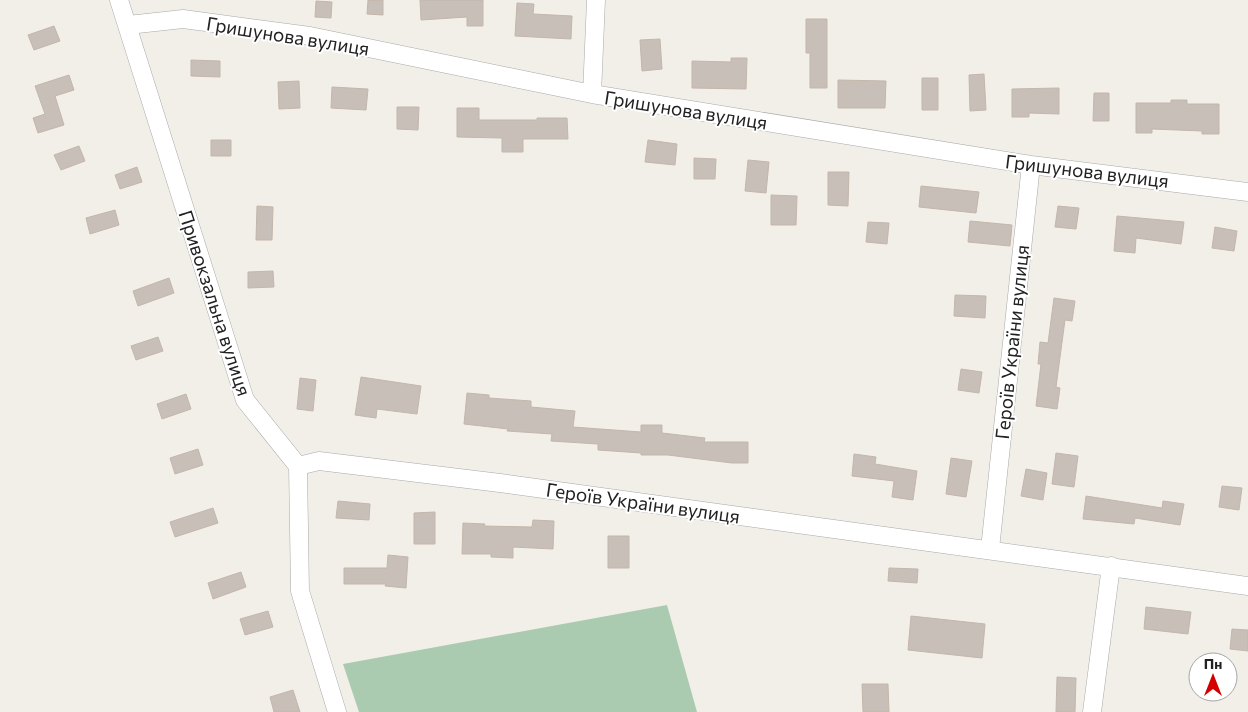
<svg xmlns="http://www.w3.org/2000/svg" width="1248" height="712" viewBox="0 0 1248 712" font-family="Commissioner,sans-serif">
<rect width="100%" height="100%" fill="#f2efe9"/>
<!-- cemetery -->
<path fill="#aacbaf" d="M 667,605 L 697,712 L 359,712 L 343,664 Z"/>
<!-- building -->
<path fill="#c7bfb8" stroke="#c4b6ab" d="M 368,0 L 383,0 L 383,15 L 367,14 Z
M 420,0 L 483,0 L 483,26 L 467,26 L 467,17 L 421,20 Z
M 316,1 L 332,2 L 331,18 L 315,17 Z
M 517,3 L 534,4 L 533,14 L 572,16 L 571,39 L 515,36 Z
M 806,19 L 827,19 L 827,88 L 810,88 L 810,53 L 806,53 Z
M 54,26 L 60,41 L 34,50 L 28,35 Z
M 660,39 L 662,69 L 642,71 L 640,40 Z
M 731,58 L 747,58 L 746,89 L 692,88 L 692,61 L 731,62 Z
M 191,60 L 220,61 L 220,77 L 191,76 Z
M 984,74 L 986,110 L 970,111 L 969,75 Z
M 69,75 L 74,90 L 55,96 L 64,125 L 38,133 L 33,118 L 45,114 L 35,86 Z
M 922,78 L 938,78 L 938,110 L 922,110 Z
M 838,80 L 886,81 L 885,108 L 838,108 Z
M 299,81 L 300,108 L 279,109 L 278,82 Z
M 332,87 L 368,89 L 366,110 L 331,108 Z
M 1059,88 L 1059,114 L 1029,113 L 1029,117 L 1012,117 L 1012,89 Z
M 1094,93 L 1109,93 L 1109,121 L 1093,121 Z
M 1171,100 L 1187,100 L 1187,104 L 1219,104 L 1219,134 L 1202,134 L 1202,131 L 1152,129 L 1152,133 L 1136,133 L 1136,103 L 1171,103 Z
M 397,107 L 419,107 L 418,130 L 397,129 Z
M 457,108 L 479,108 L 479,120 L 537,120 L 537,118 L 567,118 L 568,139 L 523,139 L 523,152 L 502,152 L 502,138 L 457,137 Z
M 211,140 L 231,140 L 231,156 L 211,156 Z
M 648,140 L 677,144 L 675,165 L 645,162 Z
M 79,146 L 85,161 L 61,170 L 54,155 Z
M 694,158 L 716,159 L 715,179 L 694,179 Z
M 748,160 L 769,162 L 766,193 L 745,191 Z
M 137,167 L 142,182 L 120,189 L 115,175 Z
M 828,172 L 849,172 L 848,206 L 828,205 Z
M 921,186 L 979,192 L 976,213 L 919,207 Z
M 771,195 L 797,196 L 796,225 L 771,225 Z
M 257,206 L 273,207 L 272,240 L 256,240 Z
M 1058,206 L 1079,208 L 1076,229 L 1055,227 Z
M 115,210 L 119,225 L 90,234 L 86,218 Z
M 1117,216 L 1184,222 L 1181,244 L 1136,238 L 1135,253 L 1114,251 Z
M 970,221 L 1012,225 L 1010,246 L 968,242 Z
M 868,222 L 889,223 L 887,244 L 866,242 Z
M 1215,227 L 1237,231 L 1234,251 L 1212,248 Z
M 273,271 L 274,287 L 248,288 L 248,272 Z
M 169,278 L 174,293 L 138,306 L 133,291 Z
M 955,295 L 986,296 L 985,318 L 954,316 Z
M 1054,298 L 1075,301 L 1072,321 L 1065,320 L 1056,387 L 1060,388 L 1057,409 L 1036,406 L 1041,364 L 1038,364 L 1040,342 L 1048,343 Z
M 158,337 L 163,351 L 136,360 L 131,346 Z
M 961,369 L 982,372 L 979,393 L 958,390 Z
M 361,377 L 421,386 L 417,414 L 377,409 L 376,418 L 355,415 Z
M 300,378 L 316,380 L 313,411 L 297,409 Z
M 467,393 L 489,395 L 489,398 L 531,401 L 531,407 L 575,411 L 573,427 L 641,432 L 641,425 L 662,425 L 662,433 L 705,438 L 704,442 L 748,442 L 748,463 L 732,463 L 668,455 L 641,455 L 641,453 L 598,450 L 598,444 L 551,441 L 552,434 L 507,431 L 508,429 L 464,424 Z
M 186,394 L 191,409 L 162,419 L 157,404 Z
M 198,449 L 203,465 L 175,474 L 170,458 Z
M 1056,453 L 1078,456 L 1074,487 L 1052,484 Z
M 854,454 L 876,457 L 875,464 L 917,471 L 913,500 L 892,497 L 894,481 L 852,476 Z
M 951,458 L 972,461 L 966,497 L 946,494 Z
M 1026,469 L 1047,473 L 1043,500 L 1021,496 Z
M 1222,486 L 1242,488 L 1239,510 L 1219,507 Z
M 1086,496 L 1162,508 L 1163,501 L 1184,504 L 1180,525 L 1135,518 L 1134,524 L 1083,519 Z
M 338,501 L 370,504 L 369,520 L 336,518 Z
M 213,508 L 218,523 L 175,537 L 170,522 Z
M 435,512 L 435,544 L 414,544 L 414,513 Z
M 533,520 L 554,521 L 553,549 L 513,547 L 513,558 L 491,557 L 491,554 L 462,554 L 463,523 L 485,524 L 484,526 L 532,527 Z
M 608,536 L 629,536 L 629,568 L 608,568 Z
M 388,555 L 408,557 L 406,588 L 385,586 L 386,584 L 344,584 L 344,568 L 387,568 Z
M 889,568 L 918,569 L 917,583 L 888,581 Z
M 241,572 L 246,587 L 213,599 L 208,583 Z
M 1146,607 L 1191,612 L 1188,634 L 1144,629 Z
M 268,611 L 273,627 L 245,635 L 240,619 Z
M 911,616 L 985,624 L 982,658 L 908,650 Z
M 1232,629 L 1248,630 L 1248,651 L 1230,649 Z
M 1057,677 L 1076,678 L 1075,712 L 1056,712 Z
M 862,684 L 888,684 L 889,712 L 863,712 Z
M 293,690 L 300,712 L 274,712 L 270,697 Z"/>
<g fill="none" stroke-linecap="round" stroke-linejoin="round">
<!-- minor casing -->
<g stroke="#a9a9a9" stroke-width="19">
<path id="minor" d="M 119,0 L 245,400 L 298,466 L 300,591 L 337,712
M 128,25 L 183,19 L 310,36 L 592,94 L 1031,165 L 1248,192
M 592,94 L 596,0
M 298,466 L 319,461 L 500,483 L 1248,586
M 990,549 L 1031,165
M 1092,712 L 1111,566"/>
</g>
<!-- minor -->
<use href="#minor" stroke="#fff" stroke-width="18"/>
</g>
<g text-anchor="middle" stroke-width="4" stroke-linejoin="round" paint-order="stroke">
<!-- street labels -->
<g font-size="19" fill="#222" stroke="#fff">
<text transform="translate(288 36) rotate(9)" y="7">Гришунова вулиця</text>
<text transform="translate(686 110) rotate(9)" y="7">Гришунова вулиця</text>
<text transform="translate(1087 171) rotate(7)" y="7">Гришунова вулиця</text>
<text transform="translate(215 303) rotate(72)" y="7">Привокзальна вулиця</text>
<text transform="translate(1012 342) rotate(-84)" y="7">Героїв України вулиця</text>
<text transform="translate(643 503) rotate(8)" y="7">Героїв України вулиця</text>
</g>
</g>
<!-- north arrow -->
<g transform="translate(1213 677)"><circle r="24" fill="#ffffff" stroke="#a7a7a7"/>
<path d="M0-4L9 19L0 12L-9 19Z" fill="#d40000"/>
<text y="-8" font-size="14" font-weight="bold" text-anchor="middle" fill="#222222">Пн</text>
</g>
</svg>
